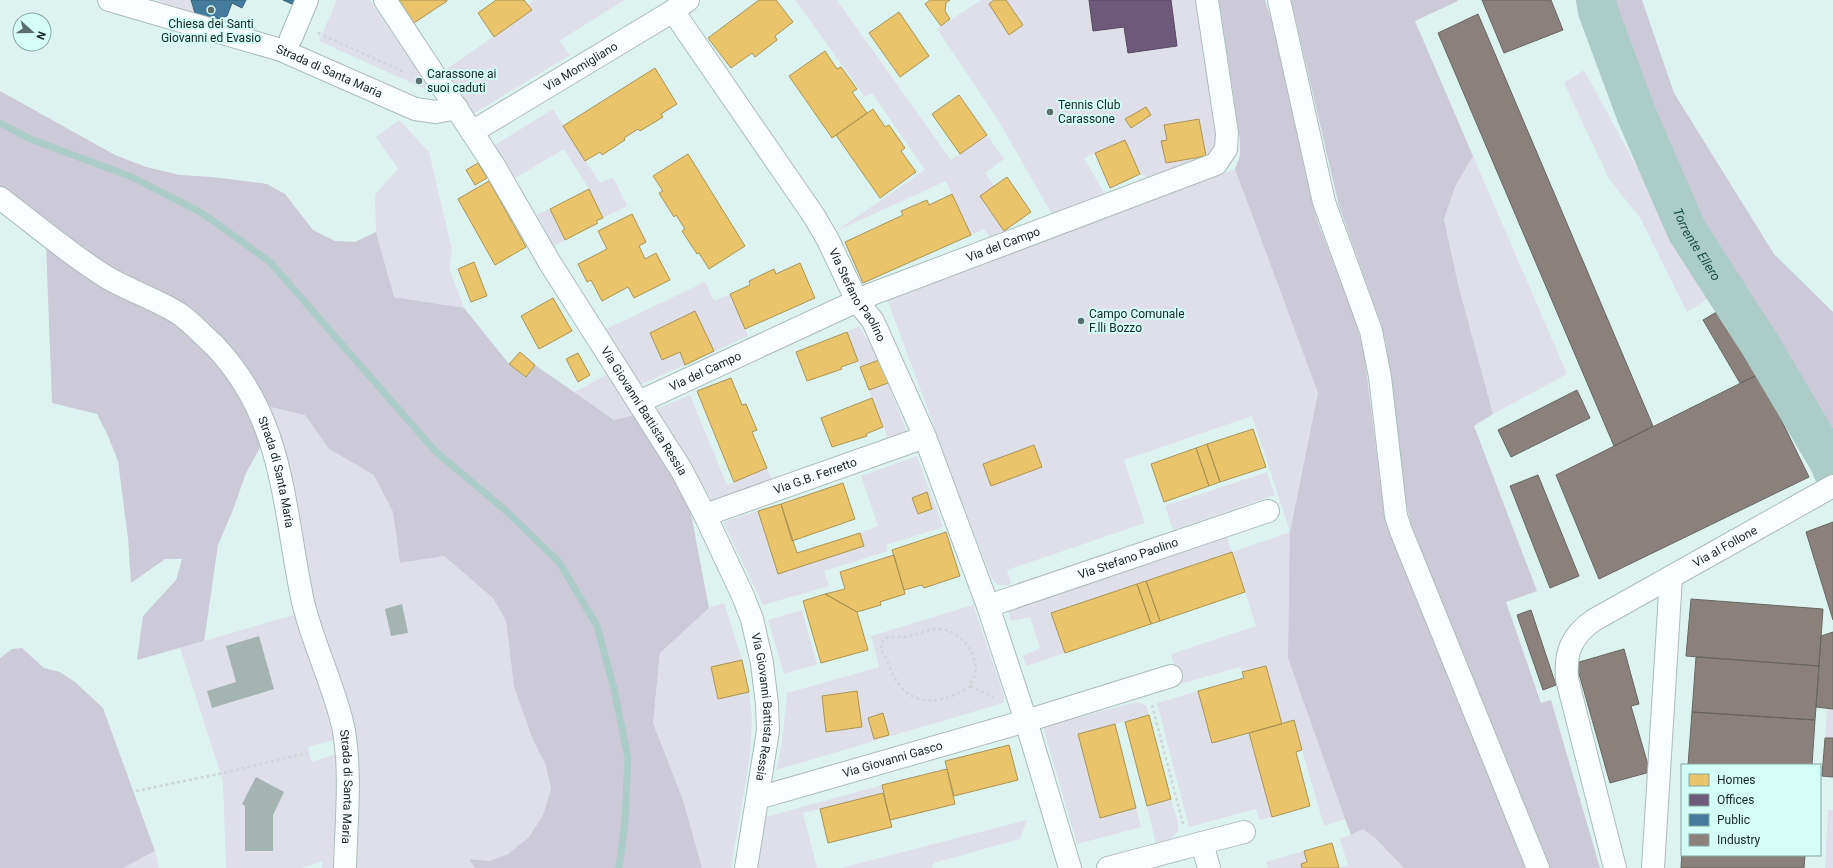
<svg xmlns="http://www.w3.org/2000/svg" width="1833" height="868" viewBox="0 0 1833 868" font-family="Roboto,sans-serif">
<rect width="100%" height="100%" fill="#ddf3f0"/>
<!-- green -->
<path fill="#dfdfe9" d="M 158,0 L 191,0 L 195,13 L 165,5 Z
M 337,0 L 370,0 L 432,92 L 319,41 Z
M 533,0 L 624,0 L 559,41 L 570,55 L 473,114 L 445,70 L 532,10 L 528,5 Z
M 795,0 L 837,0 L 951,160 L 987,135 L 1004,159 L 985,173 L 994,186 L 980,196 L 1004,231 L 990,237 L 984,229 L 971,235 L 946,181 L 836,231 L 925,170 L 872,93 L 865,97 Z
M 981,0 L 1198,0 L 1218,137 L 1216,149 L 1211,156 L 1147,178 L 1140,174 L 1125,140 L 1084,158 L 1106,196 L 1054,218 L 998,120 L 937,29 Z
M 1584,70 L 1658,206 L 1712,296 L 1687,312 L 1641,219 L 1609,179 L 1564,83 Z
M 553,109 L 600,183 L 613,177 L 627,206 L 603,218 L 589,189 L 564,149 L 515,178 L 495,145 Z
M 399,120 L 429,152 L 452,250 L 449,268 L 464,308 L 394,297 L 376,232 L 375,195 L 398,169 L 376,137 Z
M 1473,156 L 1567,374 L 1493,414 L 1458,284 L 1444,219 L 1455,187 Z
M 1235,169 L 1318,393 L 1290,532 L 1303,700 L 1345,819 L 1324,826 L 1302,750 L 1282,724 L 1265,666 L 1242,672 L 1240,667 L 1180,684 L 1171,654 L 1256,626 L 1232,552 L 1052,613 L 1065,653 L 1026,666 L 1023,656 L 1040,648 L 1030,617 L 1011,621 L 1008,611 L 1227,537 L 1232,552 L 1290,532 L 1252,416 L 1124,460 L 1145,523 L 1007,570 L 1011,584 C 1000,587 996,586 991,576 L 963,505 L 887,299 Z
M 550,209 L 565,240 L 554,246 L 537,215 Z
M 705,282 L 714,301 L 730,294 L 748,336 L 640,385 L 606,329 Z
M 859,326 L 879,360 L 860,367 L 847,332 Z
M 608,374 L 634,415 L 615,420 L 573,393 Z
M 888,383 L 907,432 L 888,439 L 869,390 Z
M 690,395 L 727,485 L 767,468 L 772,481 L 713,502 L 656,409 Z
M 266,406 L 305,415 L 329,449 L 374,475 L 393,512 L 400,563 L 444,556 L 493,598 L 506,621 L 514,687 L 533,740 L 546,766 L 551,789 L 543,815 L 529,837 L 508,854 L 490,861 L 470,859 L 475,868 L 350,868 L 329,662 L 309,581 L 297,498 L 284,453 Z
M 917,456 L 943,527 L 886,545 L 888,551 L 824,571 L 829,586 L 763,605 L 723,522 L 758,511 L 778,574 L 864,546 L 860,533 L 878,526 L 861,476 Z
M 1267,472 L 1275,495 L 1173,530 L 1165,506 Z
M 724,603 L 742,660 L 718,698 L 749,692 L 752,718 L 750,757 L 731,868 L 702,868 L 683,800 L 653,723 L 660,653 L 709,608 Z
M 973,605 L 1005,698 L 1003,703 L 776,770 L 782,743 L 787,693 L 879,667 L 871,636 Z
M 802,610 L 817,664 L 784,674 L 768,620 Z
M 297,614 L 337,739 L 308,747 L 312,762 L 339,753 L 337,868 L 322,868 L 323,861 L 302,868 L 226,868 L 223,781 L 180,648 Z
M 1198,691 L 1212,743 L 1249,733 L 1272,817 L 1259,820 L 1256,809 L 1189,827 L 1157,703 Z
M 1136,702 L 1146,705 L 1149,715 L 1078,734 L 1099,818 L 1136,808 L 1141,827 L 1077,844 L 1043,727 Z
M 1827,708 L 1833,709 L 1833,738 L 1825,738 Z
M 882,785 L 883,793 L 803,813 L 817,868 L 757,868 L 766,817 Z
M 1171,799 C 1178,825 1188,836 1156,844 L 1147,806 Z
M 1828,810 L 1833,810 L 1833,868 L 1825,868 Z
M 1027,820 L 1020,839 L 934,863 L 931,868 L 841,868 Z
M 1363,829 L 1375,838 L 1404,868 L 1339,868 L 1348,865 L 1340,839 Z
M 155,851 L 159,868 L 123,868 Z
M 1304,851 L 1307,862 L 1302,868 L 1268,868 L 1266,862 Z"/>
<!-- forest -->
<path fill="#cccad6" d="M 1219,0 L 1265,0 L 1272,22 L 1317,220 L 1354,317 L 1364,352 L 1384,513 L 1389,528 L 1528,868 L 1404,868 L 1375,838 L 1363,829 L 1351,835 L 1345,819 L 1288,658 L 1290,532 L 1318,393 L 1235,169 L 1240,156 L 1240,140 Z
M 1291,0 L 1457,0 L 1458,1 L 1415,21 L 1473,156 L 1455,187 L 1444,219 L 1458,284 L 1493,414 L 1474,426 L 1537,591 L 1506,602 L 1541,703 L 1551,700 L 1600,868 L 1548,868 L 1412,529 L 1405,498 L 1386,343 L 1381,324 L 1339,206 Z
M 1606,0 L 1642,0 L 1674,93 L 1774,254 L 1833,312 L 1833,446 L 1698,227 L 1645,108 L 1608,7 Z
M 0,91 L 115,155 L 146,167 L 180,175 L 213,177 L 267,184 L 285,194 L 313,230 L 335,241 L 355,242 L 376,232 L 394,297 L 464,308 L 509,364 L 525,377 L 535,365 L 614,420 L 634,415 L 684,494 L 691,514 L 709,608 L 660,653 L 653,723 L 683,800 L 702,868 L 475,868 L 469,859 L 490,861 L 508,854 L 529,837 L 543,815 L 551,789 L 546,766 L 533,740 L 514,687 L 506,621 L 493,598 L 444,556 L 400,563 L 393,512 L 374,475 L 329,449 L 305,415 L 266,406 L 118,271 L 96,259 L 0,189 Z
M 46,243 L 183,329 L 208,352 L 243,399 L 263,442 L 246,473 L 233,510 L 218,545 L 204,641 L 137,660 L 143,616 L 176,580 L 182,559 L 165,559 L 131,583 L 128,538 L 118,461 L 108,436 L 97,414 L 52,403 Z
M 22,648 L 44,668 L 60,672 L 75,682 L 103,708 L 155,851 L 123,868 L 0,868 L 0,658 L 12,649 Z"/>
<!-- homes -->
<path fill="#e9c46a" stroke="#aa9555" d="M 399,0 L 447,0 L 447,1 L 414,23 Z
M 496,0 L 524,0 L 532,10 L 494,37 L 478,13 Z
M 759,0 L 776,0 L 793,22 L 775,36 L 777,40 L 755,57 L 752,53 L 731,68 L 708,38 Z
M 930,0 L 950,0 L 946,3 L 945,11 L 950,19 L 941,26 L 925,4 Z
M 994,0 L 1006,0 L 1023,25 L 1009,35 L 989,4 Z
M 899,12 L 929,56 L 900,77 L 869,33 Z
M 825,51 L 837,69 L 841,67 L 857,89 L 852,92 L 867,113 L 832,138 L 789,76 Z
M 655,68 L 677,104 L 661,114 L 663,117 L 640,131 L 638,129 L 624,138 L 625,140 L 602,155 L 600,152 L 585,161 L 563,126 Z
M 959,95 L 987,135 L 960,154 L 932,114 Z
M 1146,107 L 1151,115 L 1131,128 L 1125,119 Z
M 873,109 L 885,127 L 889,125 L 905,148 L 901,151 L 916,172 L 880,198 L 836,135 Z
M 1199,119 L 1206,156 L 1166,163 L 1161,141 L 1167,140 L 1164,125 Z
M 1125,140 L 1140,174 L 1110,188 L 1095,153 Z
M 688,154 L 745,246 L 709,269 L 699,253 L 697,254 L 682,231 L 685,229 L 676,215 L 674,217 L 659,193 L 663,191 L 653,176 Z
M 478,163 L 487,178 L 475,185 L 466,170 Z
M 1007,177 L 1031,212 L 1004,231 L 980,196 Z
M 489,181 L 526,247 L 495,265 L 458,199 Z
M 589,189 L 603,218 L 596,221 L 598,223 L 565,240 L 550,209 Z
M 952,194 L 971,235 L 863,283 L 845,242 L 903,215 L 901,211 L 927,200 L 929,205 Z
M 632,214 L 646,242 L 639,246 L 645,259 L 656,253 L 670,280 L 634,298 L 628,287 L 602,301 L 591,280 L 587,282 L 578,264 L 607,249 L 598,231 Z
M 474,262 L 487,296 L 471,302 L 458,269 Z
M 800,263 L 815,298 L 745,329 L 730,294 L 750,285 L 749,281 L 774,269 L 776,274 Z
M 553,298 L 572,331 L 539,349 L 521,316 Z
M 695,311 L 714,351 L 685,365 L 680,352 L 662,360 L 650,333 Z
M 847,332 L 858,361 L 841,367 L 842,369 L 807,381 L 796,352 Z
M 520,352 L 535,365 L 526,377 L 509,364 Z
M 578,353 L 590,375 L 578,382 L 566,359 Z
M 879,360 L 888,383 L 869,390 L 860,367 Z
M 731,378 L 742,405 L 746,404 L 757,430 L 752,432 L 767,468 L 734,482 L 697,391 Z
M 872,398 L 883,427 L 866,434 L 867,436 L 832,447 L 821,418 Z
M 1253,429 L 1266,467 L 1220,482 L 1207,444 Z
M 1207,444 L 1220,482 L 1209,486 L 1196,448 Z
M 1034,445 L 1042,467 L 991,486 L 983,464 Z
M 1196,448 L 1209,486 L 1164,502 L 1151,464 Z
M 843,483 L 855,519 L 792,541 L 781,504 Z
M 927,492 L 932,509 L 918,514 L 912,498 Z
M 781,504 L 797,553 L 860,533 L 864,546 L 778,574 L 758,511 Z
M 946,532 L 960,576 L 924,588 L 922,585 L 904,590 L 892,550 Z
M 1232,552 L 1245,592 L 1160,621 L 1146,581 Z
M 894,555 L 905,594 L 880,602 L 881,605 L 857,612 L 825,594 L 845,589 L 840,572 Z
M 1146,581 L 1160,621 L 1151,624 L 1137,584 Z
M 1137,584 L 1151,624 L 1065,653 L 1051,613 Z
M 825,594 L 857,612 L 868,650 L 821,663 L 803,601 Z
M 742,660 L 749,692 L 718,699 L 711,667 Z
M 1266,666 L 1282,724 L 1212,743 L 1198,691 L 1244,678 L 1242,672 Z
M 857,691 L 862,727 L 826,732 L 822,696 Z
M 883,713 L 889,735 L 874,739 L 868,718 Z
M 1149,715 L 1171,799 L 1147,806 L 1125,722 Z
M 1294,720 L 1302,750 L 1296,752 L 1310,806 L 1272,817 L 1249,733 Z
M 1115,724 L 1136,808 L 1100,818 L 1078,734 Z
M 1009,745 L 1018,780 L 954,796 L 945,761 Z
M 947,769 L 955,804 L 890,820 L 882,785 Z
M 883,793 L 892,827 L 828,843 L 820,809 Z
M 1332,843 L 1339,868 L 1302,868 L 1301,864 L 1307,862 L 1304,851 Z"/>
<!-- offices -->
<path fill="#6d597a" stroke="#534a60" d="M 1089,0 L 1171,0 L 1177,46 L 1128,53 L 1124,27 L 1093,31 Z"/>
<!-- public -->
<path fill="#457b9d" stroke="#376278" d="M 191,0 L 246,0 L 242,8 L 232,3 L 227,16 L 212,21 L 195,13 Z
M 283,0 L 296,0 L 294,5 Z"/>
<!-- industry -->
<path fill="#8a817c" stroke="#676661" d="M 1482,0 L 1551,0 L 1563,30 L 1504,53 Z
M 1478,14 L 1653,426 L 1614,446 L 1438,33 Z
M 1720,310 L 1759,374 L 1740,383 L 1703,320 Z
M 1759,374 L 1809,477 L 1599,579 L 1556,475 Z
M 1577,390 L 1590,418 L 1511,457 L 1498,430 Z
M 1538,475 L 1579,576 L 1550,588 L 1510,486 Z
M 1833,522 L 1833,620 L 1806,532 Z
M 1691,599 L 1823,609 L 1819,666 L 1686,656 Z
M 1531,610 L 1556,685 L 1543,690 L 1517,615 Z
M 1833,632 L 1833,709 L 1816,707 L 1821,636 Z
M 1624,649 L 1639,704 L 1631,706 L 1650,772 L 1610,783 L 1576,663 Z
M 1696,657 L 1819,666 L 1815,720 L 1692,712 Z
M 1692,712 L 1815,720 L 1812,765 L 1688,765 Z
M 1825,738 L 1833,738 L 1833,777 L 1822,776 Z
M 1682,850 L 1682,855 L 1805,855 L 1804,868 L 1681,868 Z"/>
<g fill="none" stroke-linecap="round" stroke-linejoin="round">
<!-- stream -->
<path stroke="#abccc7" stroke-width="7" d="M 0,123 L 30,139 L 132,177 L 202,213 L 270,262 L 435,451 L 505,510 L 559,562 L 597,626 L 614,689 L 628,758 L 625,821 L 619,868"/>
<!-- river -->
<path stroke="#abccc7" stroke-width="40" id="s1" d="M 1596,0 L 1598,11 L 1637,116 L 1687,231 L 1761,346 L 1830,463 L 1833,471"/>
</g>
<!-- building -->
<path fill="#a3b4b1" d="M 402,604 L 408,633 L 391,636 L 385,609 Z
M 259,636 L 274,689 L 212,708 L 207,691 L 236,682 L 226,646 Z
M 256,777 L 284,792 L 273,815 L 273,851 L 245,851 L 245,806 L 242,804 Z"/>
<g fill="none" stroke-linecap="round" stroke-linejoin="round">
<!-- minor casing -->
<g stroke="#abbcba" stroke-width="24">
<g id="minor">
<path id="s2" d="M 109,0 L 281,50 L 415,109 L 436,112 L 457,108"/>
<path id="s3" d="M 385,0 L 493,164 L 550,263 L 682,471 L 705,515 L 743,596 L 752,619 L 762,663 L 767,704 L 768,731 L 746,868"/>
<path d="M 1279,0 L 1324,202 L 1371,331 L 1380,377 L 1396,516 L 1401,531 L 1538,868"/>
<path id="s4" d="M 673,11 L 814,216 L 828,240 L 857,301 L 873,321 L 925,437 L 988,606 L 1026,721 L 1070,868"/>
<path d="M 291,38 L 307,0"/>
<path id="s5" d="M 472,132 L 673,11 L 688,0"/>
<path id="s6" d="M 0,198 C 36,225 70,255 108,278 C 132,292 159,300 181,315 C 193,324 203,335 214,345 C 285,419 283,508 303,602 C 313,644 333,683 343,726 C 352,772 346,822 345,868"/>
<path id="s7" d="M 639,402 L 872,294 L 1216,164 L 1226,149 L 1227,133 L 1207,0"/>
<path id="s8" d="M 705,515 L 925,437"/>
<path id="s9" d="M 988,606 L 1268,511"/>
<path id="s10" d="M 758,798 L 1026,721 L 1171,676"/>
<path d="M 1202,843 L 1244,832"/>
<path d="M 1108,868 L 1202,843 L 1209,868"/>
<path id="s11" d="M 1615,868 L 1567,679 C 1565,652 1571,636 1594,620 L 1833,486"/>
<path d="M 1653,868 L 1671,577"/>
</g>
</g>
<!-- path -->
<path stroke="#cfd6d5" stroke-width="2.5" stroke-dasharray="3 3" stroke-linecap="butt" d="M 318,33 L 404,72
M 970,686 C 949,701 919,709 900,686 C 892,676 888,661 881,650 L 881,643 L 886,638 C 894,636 902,638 910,636 C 920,634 928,629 938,629 C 959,629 979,653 975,674 C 974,678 971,682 970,686 L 994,697
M 1152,705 L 1183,824
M 136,791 L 223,773 L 307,753"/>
<!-- minor -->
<use href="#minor" stroke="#fafdfd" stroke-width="22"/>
</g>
<!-- markers -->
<g fill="#5c6e6b" stroke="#d3fdf6" stroke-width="1.5">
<circle cx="211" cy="10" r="4"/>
<circle cx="419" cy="81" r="4"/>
<circle cx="1050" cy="112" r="4"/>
<circle cx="1081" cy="321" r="4"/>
</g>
<g text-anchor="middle" stroke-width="4" stroke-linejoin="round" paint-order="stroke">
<!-- poi labels -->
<g font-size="12" fill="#162623" stroke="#d3fdf6" text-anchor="start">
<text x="211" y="28" text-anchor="middle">Chiesa dei Santi<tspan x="211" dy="14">Giovanni ed Evasio</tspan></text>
<text x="427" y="78">Carassone ai<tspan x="427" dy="14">suoi caduti</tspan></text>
<text x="1058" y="109">Tennis Club<tspan x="1058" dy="14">Carassone</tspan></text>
<text x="1089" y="318">Campo Comunale<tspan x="1089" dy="14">F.lli Bozzo</tspan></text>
</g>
<!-- street labels -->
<g font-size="12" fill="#162623" stroke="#d3fdf6">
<text dy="4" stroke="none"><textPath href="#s5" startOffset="127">Via Momigliano</textPath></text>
<text dy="4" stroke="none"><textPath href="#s2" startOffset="232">Strada di Santa Maria</textPath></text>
<text dy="4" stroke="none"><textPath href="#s7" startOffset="397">Via del Campo</textPath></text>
<text dy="4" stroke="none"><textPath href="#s4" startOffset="339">Via Stefano Paolino</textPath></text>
<text dy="4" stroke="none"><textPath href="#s7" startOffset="73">Via del Campo</textPath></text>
<text dy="4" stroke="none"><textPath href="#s3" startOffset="486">Via Giovanni Battista Ressia</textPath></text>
<text dy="4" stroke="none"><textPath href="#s6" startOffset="405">Strada di Santa Maria</textPath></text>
<text dy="4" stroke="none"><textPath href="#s8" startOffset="117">Via G.B. Ferretto</textPath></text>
<text dy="4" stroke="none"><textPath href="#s11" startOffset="414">Via al Follone</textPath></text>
<text dy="4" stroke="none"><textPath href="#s9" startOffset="148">Via Stefano Paolino</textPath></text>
<text dy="4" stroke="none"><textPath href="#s3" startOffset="810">Via Giovanni Battista Ressia</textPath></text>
<text dy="4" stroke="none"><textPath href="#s10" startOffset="140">Via Giovanni Gasco</textPath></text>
<text dy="4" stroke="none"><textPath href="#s6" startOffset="729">Strada di Santa Maria</textPath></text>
</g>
<!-- water labels -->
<g font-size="13" font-style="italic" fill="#184e48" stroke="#d3fdf6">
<text dy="5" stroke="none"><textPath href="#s1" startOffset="265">Torrente Ellero</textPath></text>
</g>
</g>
<!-- legend -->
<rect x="1681" y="764" width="140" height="92" fill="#d3fdf6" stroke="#87a7a2"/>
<rect x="1689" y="774" width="20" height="12" fill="#e9c46a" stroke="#87a7a2"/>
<text x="1717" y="784" font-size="12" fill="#162623">Homes</text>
<rect x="1689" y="794" width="20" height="12" fill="#6d597a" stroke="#87a7a2"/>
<text x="1717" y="804" font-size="12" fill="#162623">Offices</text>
<rect x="1689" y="814" width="20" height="12" fill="#457b9d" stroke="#87a7a2"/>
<text x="1717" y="824" font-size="12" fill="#162623">Public</text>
<rect x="1689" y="834" width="20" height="12" fill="#8a817c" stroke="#87a7a2"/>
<text x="1717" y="844" font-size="12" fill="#162623">Industry</text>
<!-- north arrow -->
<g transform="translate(32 32) rotate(111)"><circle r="19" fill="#d3fdf6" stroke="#87a7a2"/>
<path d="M0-3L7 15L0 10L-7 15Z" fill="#5c6e6b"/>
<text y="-6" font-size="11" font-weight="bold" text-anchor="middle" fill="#162623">N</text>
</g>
</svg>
